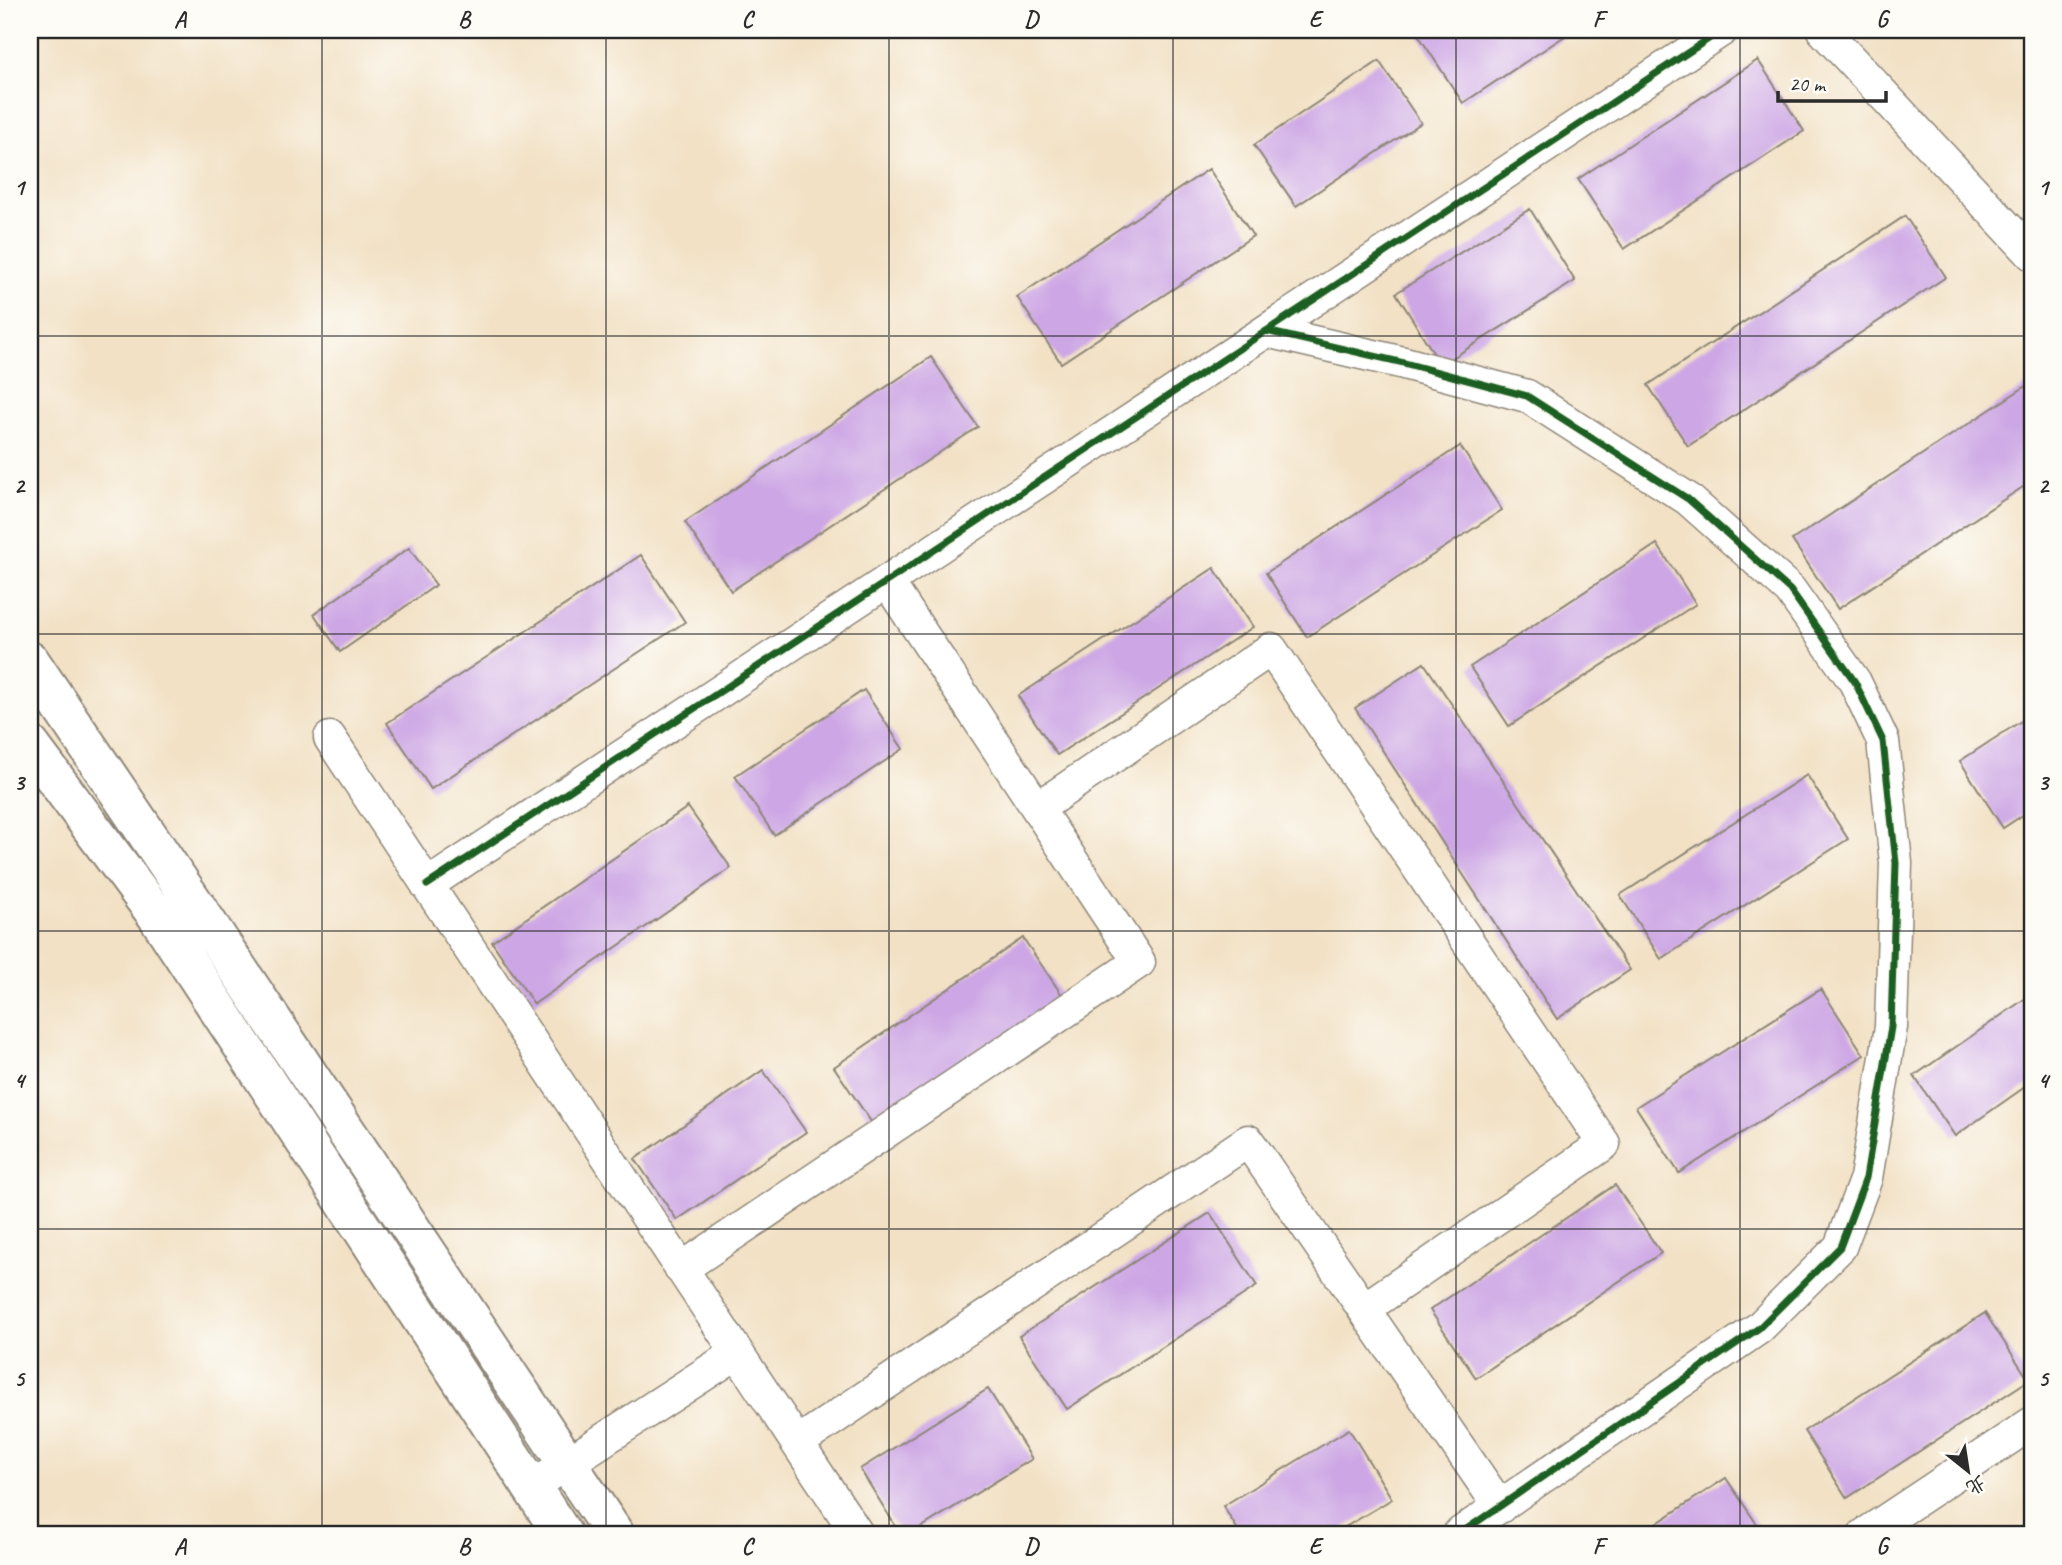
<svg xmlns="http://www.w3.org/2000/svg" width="2062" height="1565" viewBox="0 0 2062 1565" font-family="Caveat,'LXGW WenKai TC',sans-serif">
<rect width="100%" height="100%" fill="#fdfcf7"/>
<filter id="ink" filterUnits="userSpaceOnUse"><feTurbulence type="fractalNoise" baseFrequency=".0143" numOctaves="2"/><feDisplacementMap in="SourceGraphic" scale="14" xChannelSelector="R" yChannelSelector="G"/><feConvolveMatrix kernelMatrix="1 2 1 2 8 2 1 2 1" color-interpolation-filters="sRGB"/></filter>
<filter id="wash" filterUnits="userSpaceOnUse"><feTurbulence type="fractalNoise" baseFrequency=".00686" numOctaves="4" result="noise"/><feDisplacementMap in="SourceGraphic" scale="28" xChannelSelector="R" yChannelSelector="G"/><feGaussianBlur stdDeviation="1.57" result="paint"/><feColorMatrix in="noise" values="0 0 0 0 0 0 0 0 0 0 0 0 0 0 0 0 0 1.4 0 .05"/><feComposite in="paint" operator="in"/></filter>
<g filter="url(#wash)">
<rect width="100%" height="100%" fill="#f2e1c5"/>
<g id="blocks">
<!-- building -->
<path fill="#cda7e5" d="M 1423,30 L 1574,30 L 1463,103 L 1417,33 Z
M 1758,60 L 1804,131 L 1624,249 L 1578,179 Z
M 1379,61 L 1421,123 L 1296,206 L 1254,145 Z
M 1209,169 L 1253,236 L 1061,363 L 1017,297 Z
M 1530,209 L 1575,281 L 1441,365 L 1396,293 Z
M 1905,216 L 1946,277 L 1688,446 L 1648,385 Z
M 931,357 L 978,427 L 731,591 L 685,522 Z
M 2032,382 L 2032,481 L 1838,609 L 1792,540 Z
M 1460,446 L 1502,510 L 1307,637 L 1266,573 Z
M 1657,544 L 1696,604 L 1509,726 L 1470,667 Z
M 409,548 L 436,585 L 340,652 L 314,614 Z
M 641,555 L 685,622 L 431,789 L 387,723 Z
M 1214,568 L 1253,627 L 1057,755 L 1018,696 Z
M 1424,663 L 1630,970 L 1557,1019 L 1355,708 Z
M 864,690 L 903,749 L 774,835 L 735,776 Z
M 2032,714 L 2032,809 L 2003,828 L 1960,761 Z
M 1807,775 L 1848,839 L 1661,959 L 1620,895 Z
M 688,807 L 731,868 L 534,1004 L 492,942 Z
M 1023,938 L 1064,998 L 874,1126 L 834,1067 Z
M 1821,989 L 1864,1055 L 1679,1173 L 1636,1107 Z
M 2032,994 L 2032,1082 L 1955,1136 L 1914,1076 Z
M 763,1070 L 806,1132 L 677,1220 L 635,1159 Z
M 1615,1185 L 1661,1253 L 1476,1378 L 1430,1310 Z
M 1210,1213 L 1257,1286 L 1067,1409 L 1019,1336 Z
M 1985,1313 L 2029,1380 L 1847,1498 L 1804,1431 Z
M 988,1389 L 1032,1459 L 909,1535 L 901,1535 L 860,1469 Z
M 1349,1429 L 1392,1499 L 1332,1535 L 1241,1535 L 1223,1506 Z
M 1726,1478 L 1764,1535 L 1639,1535 Z"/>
</g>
</g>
<g filter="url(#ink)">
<use href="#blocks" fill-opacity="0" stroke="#8e8678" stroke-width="2"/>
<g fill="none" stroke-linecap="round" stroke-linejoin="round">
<!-- minor casing -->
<g stroke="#8e8678" stroke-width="35">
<path id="minor" d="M 1823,30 L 2032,254
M 1266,331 L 1404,363 L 1527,396 L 1688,499 L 1790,590 L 1855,682 L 1883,741 L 1896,863 L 1891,1027 L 1866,1178 L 1840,1247 L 1759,1328 L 1458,1535
M 330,738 L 858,1535
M 1038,808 L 1271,649 L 1604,1144 L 1364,1309
M 427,885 L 1722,30
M 681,1269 L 1139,962 L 887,581
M 797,1443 L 1248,1141 L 1500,1507
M 531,1487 L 737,1353
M 1864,1535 L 2032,1423"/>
</g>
<!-- tertiary casing -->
<g stroke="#8e8678" stroke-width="42">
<path id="tertiary" d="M 30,661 L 214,933 L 615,1535
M 30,745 L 158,917 L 563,1535"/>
</g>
<!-- minor -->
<use href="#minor" stroke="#fff" stroke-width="32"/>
<!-- tertiary -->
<use href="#tertiary" stroke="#fff" stroke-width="38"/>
<!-- cycleway casing -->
<g stroke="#fdfcf7" stroke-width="11">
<path id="cycleway" d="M 1266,331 L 1404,363 L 1527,396 L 1688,499 L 1790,590 L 1855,682 L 1883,741 L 1896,863 L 1891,1027 L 1866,1178 L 1840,1247 L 1759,1328 L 1458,1535
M 427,885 L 1722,30"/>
</g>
<!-- cycleway -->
<use href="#cycleway" stroke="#1b5e20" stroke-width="7"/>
</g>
</g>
<!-- grid -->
<path fill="none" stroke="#2b2b2b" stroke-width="2" stroke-opacity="0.55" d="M 322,30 L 322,1535M 606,30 L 606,1535M 889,30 L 889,1535M 1173,30 L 1173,1535M 1456,30 L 1456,1535M 1740,30 L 1740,1535M 30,336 L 2032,336M 30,634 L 2032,634M 30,931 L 2032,931M 30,1229 L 2032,1229"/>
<!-- margin -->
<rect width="2062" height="1565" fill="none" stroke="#fdfcf7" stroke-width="77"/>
<!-- north arrow -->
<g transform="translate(1968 1471) rotate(150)" stroke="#fdfcf7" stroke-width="5" paint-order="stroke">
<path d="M0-5L12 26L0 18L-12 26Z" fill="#2b2b2b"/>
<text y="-10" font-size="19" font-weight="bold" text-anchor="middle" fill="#2b2b2b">北</text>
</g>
<!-- scale -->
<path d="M1778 91v10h108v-10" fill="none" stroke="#2b2b2b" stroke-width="3.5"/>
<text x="1789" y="91" font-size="21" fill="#2b2b2b" stroke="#fdfcf7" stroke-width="5" paint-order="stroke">20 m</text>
<rect x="38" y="38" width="1986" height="1488" fill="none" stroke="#2b2b2b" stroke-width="2.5"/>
<g font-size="23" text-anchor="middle" font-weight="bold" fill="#2b2b2b">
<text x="180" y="27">A</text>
<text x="464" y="27">B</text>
<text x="747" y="27">C</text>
<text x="1031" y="27">D</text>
<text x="1315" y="27">E</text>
<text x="1598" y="27">F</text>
<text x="1882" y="27">G</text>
<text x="19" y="195">1</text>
<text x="2043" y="195">1</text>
<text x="19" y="493">2</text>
<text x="2043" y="493">2</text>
<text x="19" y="790">3</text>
<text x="2043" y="790">3</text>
<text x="19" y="1088">4</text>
<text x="2043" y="1088">4</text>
<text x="19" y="1386">5</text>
<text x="2043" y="1386">5</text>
<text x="180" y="1554">A</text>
<text x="464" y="1554">B</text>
<text x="747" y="1554">C</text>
<text x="1031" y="1554">D</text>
<text x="1315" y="1554">E</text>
<text x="1598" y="1554">F</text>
<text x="1882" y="1554">G</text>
</g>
</svg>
